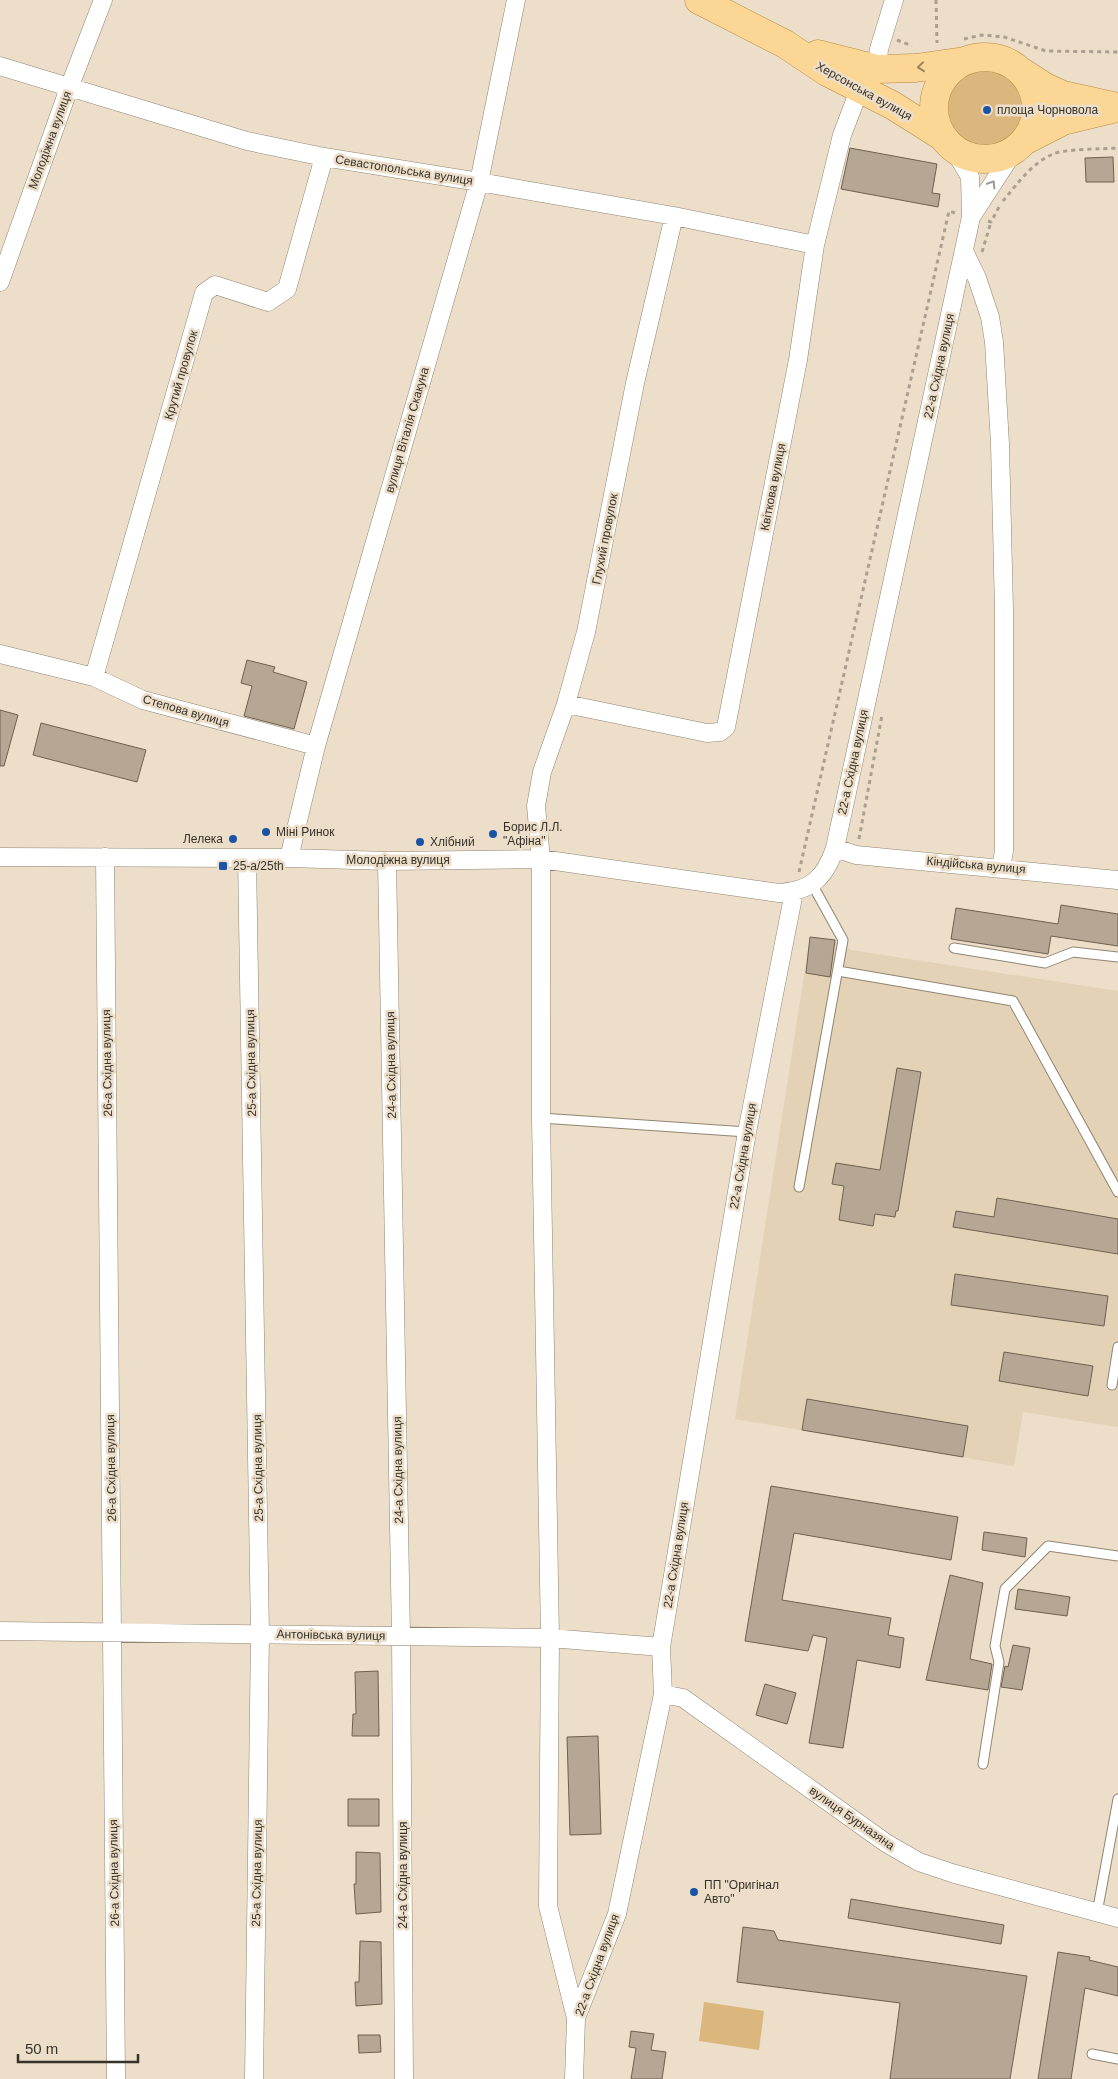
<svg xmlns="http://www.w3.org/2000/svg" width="1118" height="2079" viewBox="0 0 1118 2079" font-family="Arial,sans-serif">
<rect width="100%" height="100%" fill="#ecdec9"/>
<!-- built -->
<path fill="#e4d2b6" d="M 810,937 L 835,940 L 851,950 L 1118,991 L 1118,1427 L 1023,1412 L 1014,1466 L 735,1419 Z"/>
<!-- green -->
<path fill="#dbb77e" d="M945 110a42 42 0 1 1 84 0a42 42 0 1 1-84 0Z
M 704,2002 L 764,2011 L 759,2050 L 699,2041 Z"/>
<!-- building -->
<path fill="#b5a793" stroke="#6d614f" d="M 850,148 L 937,164 L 932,193 L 940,194 L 938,207 L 841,189 Z
M 1113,157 L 1114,182 L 1086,182 L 1085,158 Z
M 247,660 L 275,667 L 273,672 L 307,682 L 294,729 L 244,716 L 252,686 L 241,683 Z
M 0,710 L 18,715 L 4,766 L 0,766 Z
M 41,723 L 146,750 L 137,782 L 33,755 Z
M 1061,905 L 1118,914 L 1118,946 L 1051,936 L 1048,954 L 951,939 L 956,908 L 1058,924 Z
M 810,937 L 835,940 L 830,977 L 806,973 Z
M 897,1068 L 921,1072 L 898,1211 L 896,1211 L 895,1217 L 875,1214 L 873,1226 L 839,1220 L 844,1186 L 832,1184 L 836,1163 L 880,1170 Z
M 997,1198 L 1118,1219 L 1118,1254 L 953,1227 L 956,1211 L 994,1217 Z
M 955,1274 L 1108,1296 L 1104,1326 L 951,1305 Z
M 1004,1352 L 1093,1366 L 1088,1396 L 999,1381 Z
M 807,1399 L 968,1426 L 963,1457 L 802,1430 Z
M 771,1486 L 958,1517 L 951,1560 L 794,1533 L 782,1600 L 891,1618 L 888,1635 L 904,1638 L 900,1668 L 857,1660 L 843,1748 L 809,1743 L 827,1638 L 813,1635 L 808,1651 L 745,1641 Z
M 984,1532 L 1027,1538 L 1025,1557 L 982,1550 Z
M 950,1575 L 983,1583 L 970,1659 L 992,1664 L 988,1690 L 926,1680 Z
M 1018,1589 L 1070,1597 L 1067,1616 L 1015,1609 Z
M 1013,1645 L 1030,1648 L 1022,1690 L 1001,1687 L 1005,1666 L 1008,1667 Z
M 378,1671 L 379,1736 L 352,1736 L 353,1714 L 356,1714 L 355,1672 Z
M 765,1684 L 796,1693 L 787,1724 L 756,1715 Z
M 598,1736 L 601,1834 L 570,1835 L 567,1737 Z
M 348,1799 L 379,1799 L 379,1826 L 348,1826 Z
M 356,1852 L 380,1853 L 381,1912 L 356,1914 L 354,1884 L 356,1884 Z
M 851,1899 L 1004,1925 L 1001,1944 L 848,1918 Z
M 743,1927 L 774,1931 L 778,1940 L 1027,1976 L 1010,2079 L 890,2079 L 900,2003 L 737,1982 Z
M 360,1941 L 381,1942 L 382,2004 L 356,2006 L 355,1982 L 359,1982 Z
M 1058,1952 L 1090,1957 L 1089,1960 L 1118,1967 L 1118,1996 L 1085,1988 L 1071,2079 L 1038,2079 Z
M 631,2031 L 654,2034 L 651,2050 L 666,2052 L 662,2079 L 631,2079 L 636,2048 L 629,2047 Z
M 358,2035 L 380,2035 L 381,2052 L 359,2053 Z"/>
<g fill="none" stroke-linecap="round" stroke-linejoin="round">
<!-- service casing -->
<g stroke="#918571" stroke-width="11">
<path id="service" d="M 954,948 L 1045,963 L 1073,952 L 1118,957
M 838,971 L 1013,1001 L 1118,1192
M 541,1118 L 747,1132
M 799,1187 L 843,940 L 812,884
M 1112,1385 L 1118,1347
M 983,1764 L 999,1662 L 995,1646 L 1005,1589 L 1048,1546 L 1118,1556
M 1097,1913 L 1118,1799
M 1092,2054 L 1118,2059"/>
</g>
<!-- minor casing -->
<g stroke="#918571" stroke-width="19">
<path id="minor" d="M 0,66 L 247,141 L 324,157 L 479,182 L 674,216 L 815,245
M 877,69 L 879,49 L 894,0
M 971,217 L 1014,151
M 964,251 L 977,278 L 990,317 L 994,342 L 1000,444 L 1004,610 L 1004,851 L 1001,867
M 0,282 L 69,88 L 103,0
M 0,654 L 94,677 L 143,700 L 316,746
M 94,677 L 204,293 L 215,285 L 268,302 L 287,289 L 324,157
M 566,704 L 707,733 L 720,732 L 726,727 L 798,360 L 815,245 L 842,135 L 860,88
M 835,848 L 856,855 L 1118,880
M 0,857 L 289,858 L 387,861 L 541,859 L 779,893 C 811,891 825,878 835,848 L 971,217 L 970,177 L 953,148
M 105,857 L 116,2079
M 247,858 L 260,1634 L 254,2079
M 289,858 L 316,746 L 479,182 L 516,0
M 387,861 L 401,1636 L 404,2079
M 0,1631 L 550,1638 L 661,1647
M 663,1694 L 683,1698 L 886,1843 L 919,1862 L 955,1874 L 1118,1918
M 576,2018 L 548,1906 L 550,1638 L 541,1118 L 541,859 L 536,806 L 542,772 L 566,704 L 586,632 L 635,383 L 674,216
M 574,2079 L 576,2018 L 617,1914 L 663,1694 L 661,1647 L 747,1132 L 794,892"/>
</g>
<!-- primary casing -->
<g stroke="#b58b42" stroke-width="29">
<path id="primary" d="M 699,0 L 785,44 L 827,72 L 892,105 L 943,137
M 818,54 L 877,69 L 916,68 L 965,61
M934 108a51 51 0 1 1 102 0a51 51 0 1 1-102 0Z
M 1022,72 L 1045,87 L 1063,95 L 1118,107
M 1026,140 L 1063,121 L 1113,109"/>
</g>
<!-- path -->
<path stroke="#aba090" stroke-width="3" stroke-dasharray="4 4" stroke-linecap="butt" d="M 936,0 L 937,43
M 964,39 L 982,35 L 1004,37 L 1046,51 L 1118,52
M 897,40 L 912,46
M 1003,201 C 1017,184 1032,163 1053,154 C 1063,149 1104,149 1118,148
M 988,221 L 991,222 L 999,207
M 982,252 L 991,222
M 859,839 L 882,715
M 799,872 L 949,211 L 955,213"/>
<!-- service -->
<use href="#service" stroke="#fff" stroke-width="9"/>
<!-- minor -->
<use href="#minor" stroke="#fff" stroke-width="18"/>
<!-- primary -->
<use href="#primary" stroke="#fcd695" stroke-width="28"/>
</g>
<!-- one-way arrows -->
<defs><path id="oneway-chevron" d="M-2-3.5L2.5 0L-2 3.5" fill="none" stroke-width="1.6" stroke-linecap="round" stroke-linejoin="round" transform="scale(1.25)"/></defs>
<use stroke="#99845f" href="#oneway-chevron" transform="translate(921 67) rotate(174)"/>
<use stroke="#9a9894" href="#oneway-chevron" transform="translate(992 184) rotate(-58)"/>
<!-- markers -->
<g fill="#1b54a6" stroke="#ecdec9" stroke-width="2">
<circle cx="987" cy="110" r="5"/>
<circle cx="266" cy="832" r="5"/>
<circle cx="493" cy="834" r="5"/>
<circle cx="233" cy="839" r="5"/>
<circle cx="420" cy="842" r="5"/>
<rect x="218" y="861" width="10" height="10" rx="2.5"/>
<circle cx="694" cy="1892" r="5"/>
</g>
<g text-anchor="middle" stroke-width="5" stroke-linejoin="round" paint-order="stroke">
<!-- street labels -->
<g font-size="12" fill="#363129" stroke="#ecdec9">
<text transform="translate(864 91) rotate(29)" y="4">Херсонська вулиця</text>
<text transform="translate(50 140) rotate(-70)" y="4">Молодіжна вулиця</text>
<text transform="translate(404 170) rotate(9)" y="4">Севастопольська вулиця</text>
<text transform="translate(939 366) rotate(-78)" y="4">22-а Східна вулиця</text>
<text transform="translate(181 375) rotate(-74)" y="4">Крутий провулок</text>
<text transform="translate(407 430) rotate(-74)" y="4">вулиця Віталія Скакуна</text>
<text transform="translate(773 487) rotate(-79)" y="4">Квіткова вулиця</text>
<text transform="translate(605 539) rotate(-79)" y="4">Глухий провулок</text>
<text transform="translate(186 711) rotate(16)" y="4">Степова вулиця</text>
<text transform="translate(853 762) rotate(-78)" y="4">22-а Східна вулиця</text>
<text x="398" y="864">Молодіжна вулиця</text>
<text transform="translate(976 865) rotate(5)" y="4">Кіндійська вулиця</text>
<text transform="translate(107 1063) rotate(-91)" y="4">26-а Східна вулиця</text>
<text transform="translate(251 1063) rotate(-91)" y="4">25-а Східна вулиця</text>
<text transform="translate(391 1065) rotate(-91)" y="4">24-а Східна вулиця</text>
<text transform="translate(743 1156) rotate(-80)" y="4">22-а Східна вулиця</text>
<text transform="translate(111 1468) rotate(-91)" y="4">26-а Східна вулиця</text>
<text transform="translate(258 1468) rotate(-91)" y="4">25-а Східна вулиця</text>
<text transform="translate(398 1470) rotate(-91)" y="4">24-а Східна вулиця</text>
<text transform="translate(676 1555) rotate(-81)" y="4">22-а Східна вулиця</text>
<text transform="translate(331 1635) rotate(1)" y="4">Антонівська вулиця</text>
<text transform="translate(852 1818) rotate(35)" y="4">вулиця Бурназяна</text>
<text transform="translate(114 1873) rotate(-91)" y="4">26-а Східна вулиця</text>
<text transform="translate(257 1873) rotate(-89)" y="4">25-а Східна вулиця</text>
<text transform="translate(403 1875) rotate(-90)" y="4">24-а Східна вулиця</text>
<text transform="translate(597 1965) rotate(-70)" y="4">22-а Східна вулиця</text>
</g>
<!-- poi labels -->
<g font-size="12" fill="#363129" stroke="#ecdec9" text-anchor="start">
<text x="997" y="114">площа Чорновола</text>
<text x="503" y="831">Борис Л.Л.<tspan x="503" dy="14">"Афіна"</tspan></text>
<text x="276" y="836">Міні Ринок</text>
<text x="223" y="843" text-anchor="end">Лелека</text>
<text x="430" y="846">Хлібний</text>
<text x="233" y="870">25-а/25th</text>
<text x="704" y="1889">ПП "Оригінал<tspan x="704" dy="14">Авто"</tspan></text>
</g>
</g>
<!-- scale -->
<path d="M18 2054v8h120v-8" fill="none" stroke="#363129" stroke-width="2.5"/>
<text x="25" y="2054" font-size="15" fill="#363129" stroke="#ecdec9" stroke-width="4" paint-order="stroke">50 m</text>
</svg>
